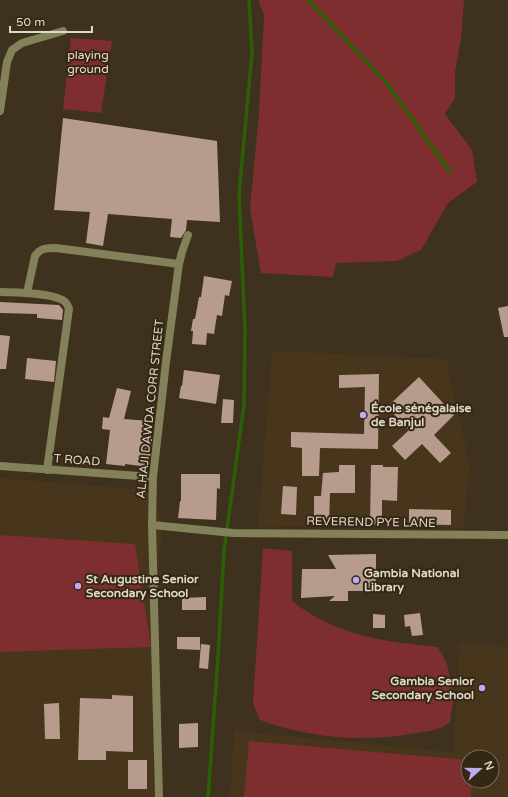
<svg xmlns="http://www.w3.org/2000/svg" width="508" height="797" viewBox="0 0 508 797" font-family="'Varela Round',sans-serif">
<rect width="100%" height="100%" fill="#3e311d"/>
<!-- built -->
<path fill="#47361b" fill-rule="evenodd" d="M 272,351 L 447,359 L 447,363 L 470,466 L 463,528 L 377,525 L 258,527 Z
M 0,478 L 147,490 L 163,524 L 151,647 L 154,797 L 0,797 Z
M 460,642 L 508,646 L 508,797 L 230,797 L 234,731 L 453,752 ZM 468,757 L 492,757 L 492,781 L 468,781 Z"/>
<!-- green -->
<path fill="#7e2e2f" d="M 258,0 L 464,0 L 461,38 L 455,72 L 455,98 L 445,114 L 472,150 L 477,182 L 448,203 L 421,250 L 397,261 L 336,263 L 333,277 L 261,273 L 250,209 L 259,113 L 264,15 Z
M 71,38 L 112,41 L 101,113 L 63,109 Z
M 0,535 L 135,544 L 151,647 L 0,652 Z
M 263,548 L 292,551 L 292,601 C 334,635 386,642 438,647 L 447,664 L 454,696 L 450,722 C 447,724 443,727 440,728 C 432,731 423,732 416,733 C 364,743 309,738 260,720 L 253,703 Z
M 249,741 L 468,760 L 468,781 L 472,781 L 471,797 L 244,797 Z"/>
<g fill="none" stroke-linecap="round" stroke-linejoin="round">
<!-- stream -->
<path stroke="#2c6004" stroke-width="3.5" d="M 308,0 L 385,81 L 450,172
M 208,797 L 218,657 L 224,551 L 244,405 L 245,331 L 239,194 L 252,53 L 249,0"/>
</g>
<!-- building -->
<path fill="#b79c8d" d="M 63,118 L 217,141 L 220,222 L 187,220 L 186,230 L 181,238 L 170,237 L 172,219 L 108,214 L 103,246 L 86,243 L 90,212 L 54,210 Z
M 204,276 L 232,281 L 229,296 L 225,295 L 222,316 L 217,315 L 214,334 L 207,333 L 206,345 L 192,344 L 193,331 L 191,331 L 193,319 L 195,319 L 199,297 L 201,297 Z
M 0,302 L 59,305 L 63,310 L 62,320 L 37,318 L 37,314 L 0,313 Z
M 508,306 L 508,337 L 504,337 L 498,308 Z
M 0,335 L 10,336 L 6,369 L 0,369 Z
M 27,358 L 56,361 L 54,382 L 25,379 Z
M 184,370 L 220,375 L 216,404 L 179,398 L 181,386 L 182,386 Z
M 379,374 L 378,449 L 320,448 L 319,476 L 302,476 L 302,448 L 291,447 L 291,432 L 364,434 L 365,387 L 339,388 L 339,375 Z
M 419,377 L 454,415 L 434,435 L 451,453 L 440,463 L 422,444 L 405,460 L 392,446 L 409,430 L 387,407 Z
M 117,388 L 131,391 L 124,419 L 150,421 L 149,439 L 152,439 L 149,467 L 125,464 L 125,466 L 106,464 L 110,430 L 102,429 L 103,417 L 109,418 Z
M 223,399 L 234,400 L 233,423 L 221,423 Z
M 339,465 L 355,465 L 355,493 L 330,493 L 329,526 L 314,525 L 314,496 L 321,496 L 323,473 L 339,472 Z
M 371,465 L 383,465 L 383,467 L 398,467 L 397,501 L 382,500 L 382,525 L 370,524 Z
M 181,474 L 220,474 L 220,489 L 217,488 L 216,520 L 178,518 L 180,501 L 181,501 Z
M 283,486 L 297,487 L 296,515 L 281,514 Z
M 409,509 L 451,510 L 451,525 L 409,524 Z
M 376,554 L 376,591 L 348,591 L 348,601 L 329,601 L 335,596 L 301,598 L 302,569 L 336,569 L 328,555 Z
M 206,597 L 206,610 L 182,610 L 182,598 Z
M 420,613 L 423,635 L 412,636 L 410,626 L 405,627 L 404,615 Z
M 373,614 L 385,615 L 385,628 L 373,628 Z
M 177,637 L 200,637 L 200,650 L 177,649 Z
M 201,644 L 210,645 L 208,669 L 199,668 Z
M 112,695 L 133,696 L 133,752 L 106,751 L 106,760 L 78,760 L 80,698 L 112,699 Z
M 59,703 L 60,739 L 45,739 L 44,704 Z
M 198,723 L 198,747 L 179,748 L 179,724 Z
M 128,760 L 147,760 L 147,789 L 128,789 Z"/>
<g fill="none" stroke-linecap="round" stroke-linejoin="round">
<!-- minor -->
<path stroke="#828159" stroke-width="8" d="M 0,111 L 7,62 L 12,50 L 22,43 L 63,31
M 0,292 C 13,292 59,293 66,303 C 68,305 68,307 69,309 L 47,470
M 27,293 L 35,256 C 40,248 47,248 56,248 L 179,264
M 0,466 L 153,477
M 152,525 L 233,533 L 508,535
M 159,797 L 152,525 L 153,477 L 166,362 L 179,264 L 182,252 L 188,235"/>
</g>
<!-- markers -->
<g fill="#bea9f4" stroke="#342713" stroke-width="1.5">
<circle cx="363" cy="415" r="4"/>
<circle cx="356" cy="580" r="4"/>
<circle cx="78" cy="586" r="4"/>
<circle cx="482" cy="688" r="4"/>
</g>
<g text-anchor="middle" stroke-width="4" stroke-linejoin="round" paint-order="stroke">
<!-- park labels -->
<g font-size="12" fill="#f2d6d4" stroke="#342713">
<text x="88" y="59">playing<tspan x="88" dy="14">ground</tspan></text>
</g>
<!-- poi labels -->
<g font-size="12" font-weight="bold" fill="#dfd7ca" stroke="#342713" text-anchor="start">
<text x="371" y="412">École sénégalaise<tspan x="371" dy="14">de Banjul</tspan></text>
<text x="364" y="577">Gambia National<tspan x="364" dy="14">Library</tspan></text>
<text x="86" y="583">St Augustine Senior<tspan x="86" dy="14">Secondary School</tspan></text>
<text x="474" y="685" text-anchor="end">Gambia Senior<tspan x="474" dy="14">Secondary School</tspan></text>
</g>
<!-- street labels -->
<g font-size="12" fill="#dfd7ca" stroke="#342713">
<text transform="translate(150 409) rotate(-84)" y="4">ALHAJI DAWDA CORR STREET</text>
<text transform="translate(77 460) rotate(4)" y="4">T ROAD</text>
<text transform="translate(371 522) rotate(1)" y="4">REVEREND PYE LANE</text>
</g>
</g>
<!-- north arrow -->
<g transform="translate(480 769) rotate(69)"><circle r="19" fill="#342713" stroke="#786d5c"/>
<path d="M0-3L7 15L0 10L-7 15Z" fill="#bea9f4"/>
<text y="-6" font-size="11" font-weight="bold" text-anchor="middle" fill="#dfd7ca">N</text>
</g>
<!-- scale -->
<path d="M10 26v6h82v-6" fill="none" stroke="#dfd7ca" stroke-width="2"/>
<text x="16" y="26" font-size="12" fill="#dfd7ca" stroke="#342713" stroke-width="3" paint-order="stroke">50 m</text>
</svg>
